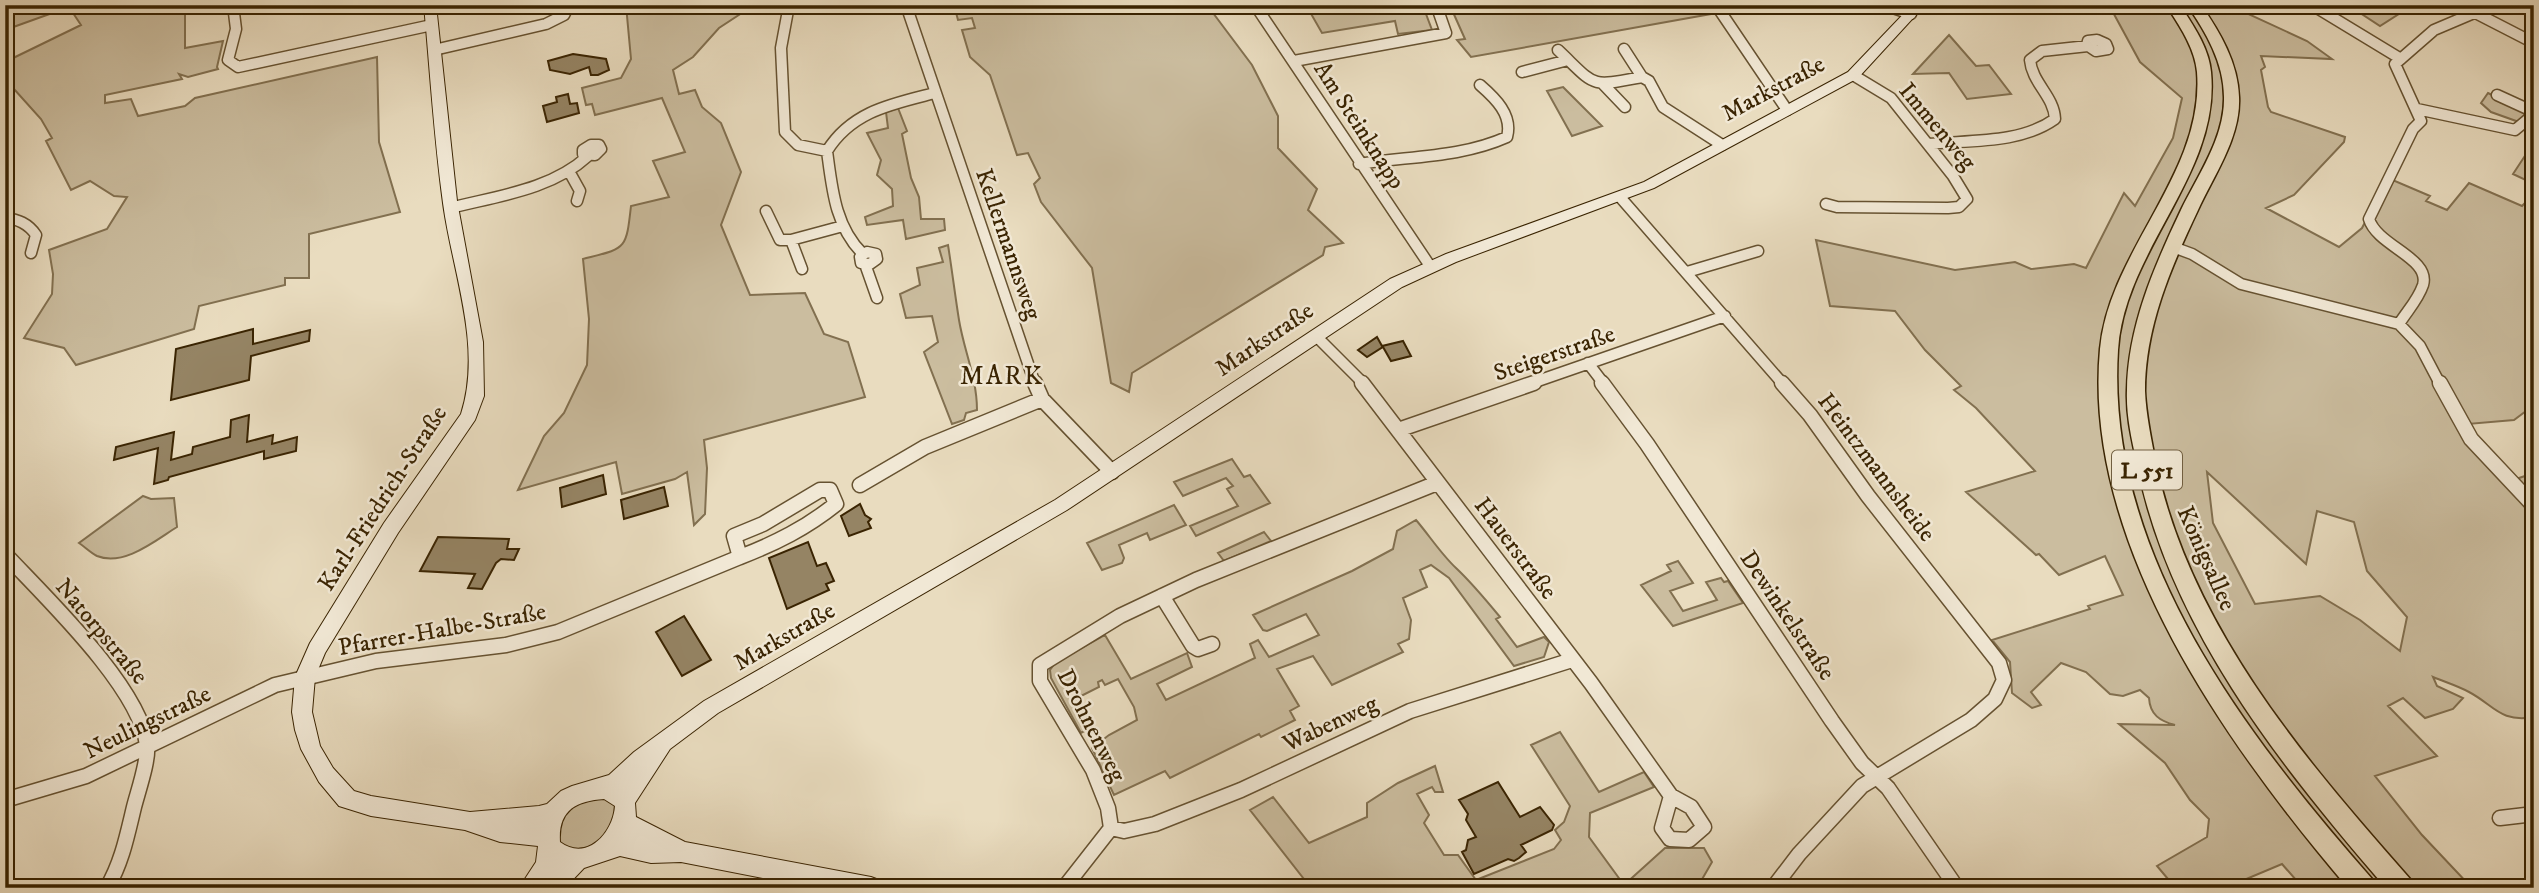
<svg xmlns="http://www.w3.org/2000/svg" width="2539" height="893" viewBox="0 0 2539 893" font-family="'IM FELL DW Pica',serif">
<rect width="100%" height="100%" fill="#e9dcbf"/>
<filter id="stains"><feTurbulence type="fractalNoise" baseFrequency=".00286" numOctaves="4"/><feColorMatrix values="0 0 0 0 .2 0 0 0 0 .09 0 0 0 0 .02 0 0 0 .5 -.17"/></filter>
<radialGradient id="worn" r=".72"><stop offset=".6" stop-color="#630" stop-opacity="0"/><stop offset="1" stop-color="#630" stop-opacity=".3"/></radialGradient>
<!-- green -->
<path fill="#cbbd9f" stroke="#827050" stroke-width="2" fill-rule="evenodd" d="M 41,5 L 185,5 L 185,48 L 223,41 L 217,67 L 218,69 L 188,77 L 179,74 L 182,79 L 105,95 L 105,103 L 131,99 L 138,116 L 185,106 L 195,98 L 377,57 L 379,142 L 400,212 L 309,234 L 309,278 L 285,278 L 285,285 L 199,306 L 194,329 L 76,365 L 64,348 L 24,338 L 52,294 L 53,274 L 49,250 L 107,229 L 127,197 L 114,196 L 90,181 L 71,190 L 46,141 L 52,138 L 41,119 L 5,79 L 5,62 L 81,25 L 69,7 L 5,30 L 5,16 Z
M 626,5 L 754,5 L 719,28 L 693,57 L 673,70 L 679,94 L 695,90 L 702,107 L 721,123 L 741,172 L 721,225 L 750,295 L 805,293 L 824,334 L 848,342 L 865,397 L 704,440 L 707,468 L 705,514 L 694,525 L 687,472 L 675,479 L 622,494 L 616,462 L 518,490 L 544,436 L 564,413 L 587,365 L 589,319 L 583,259 C 626,248 626,251 631,206 L 669,197 L 653,161 L 685,152 L 662,98 L 595,115 L 592,104 L 586,105 L 582,88 L 621,78 L 631,59 Z
M 954,5 L 1207,5 L 1252,65 L 1278,116 L 1278,148 L 1317,189 L 1308,210 L 1343,243 L 1325,247 L 1323,255 L 1132,373 L 1129,392 L 1111,383 L 1092,268 L 1041,202 L 1034,184 L 1040,178 L 1028,153 L 1017,155 L 990,75 L 970,57 L 962,30 L 975,28 L 972,18 L 958,20 Z
M 1306,5 L 1428,5 L 1426,14 L 1432,30 L 1398,34 L 1395,21 L 1322,33 Z
M 1455,5 L 1704,5 L 1711,14 L 1471,57 L 1457,40 L 1465,39 L 1452,10 Z
M 2109,5 L 2229,5 L 2307,41 L 2332,59 L 2261,56 L 2265,67 L 2261,70 L 2268,107 L 2271,112 L 2345,137 L 2344,142 L 2294,195 L 2266,208 L 2339,247 L 2362,228 L 2388,178 L 2430,196 L 2426,201 L 2447,210 L 2469,183 L 2522,206 L 2534,194 L 2534,405 L 2514,420 L 2467,424 L 2513,480 L 2534,473 L 2534,717 C 2500,723 2494,705 2469,692 C 2458,686 2445,682 2433,677 L 2437,686 L 2463,698 L 2453,709 L 2425,718 L 2403,698 L 2388,706 L 2437,756 L 2375,776 L 2422,835 L 2472,888 L 2303,888 L 2282,864 L 2225,888 L 2150,888 L 2168,879 L 2157,866 L 2207,837 L 2209,819 L 2190,800 L 2165,763 L 2119,724 L 2175,725 C 2160,721 2150,715 2149,698 L 2140,690 L 2123,696 L 2110,694 L 2086,672 L 2061,663 L 2031,692 L 2041,705 L 2032,708 L 2012,693 L 2010,662 L 1992,640 L 2090,609 L 2088,606 L 2123,595 L 2105,556 L 2059,575 L 2039,554 L 2036,555 L 1966,492 L 2035,471 L 1976,408 L 1954,390 L 1961,386 L 1925,350 L 1895,311 L 1830,306 L 1816,240 L 1955,270 L 2015,262 L 2031,269 L 2074,264 L 2086,268 L 2124,193 L 2135,206 L 2173,138 L 2182,98 L 2140,62 ZM 2207,472 L 2306,564 L 2317,511 L 2354,522 L 2367,571 L 2407,617 L 2400,651 L 2360,620 L 2320,596 L 2255,604 L 2213,523 Z
M 2348,5 L 2396,5 L 2405,10 L 2380,26 Z
M 1949,35 L 1976,66 L 1989,65 L 2011,94 L 1967,99 L 1949,73 L 1913,74 Z
M 1563,87 L 1602,126 L 1572,136 L 1547,91 Z
M 2488,93 L 2528,113 L 2519,122 L 2491,112 L 2481,103 Z
M 898,108 L 907,131 L 902,134 L 911,178 L 919,197 L 921,219 L 944,219 L 945,230 L 906,239 L 903,220 L 867,225 L 865,217 L 893,206 L 892,189 L 877,175 L 881,160 L 867,133 L 888,128 L 886,112 Z
M 2534,142 L 2534,184 L 2513,174 Z
M 948,245 C 952,270 955,295 959,320 C 964,351 977,378 977,410 L 966,413 L 964,420 L 952,424 L 924,352 L 938,342 L 932,316 L 906,318 L 900,294 L 920,285 L 917,268 L 943,262 L 939,248 Z
M 1232,459 L 1244,477 L 1250,475 L 1270,503 L 1196,536 L 1190,526 L 1238,506 L 1227,489 L 1233,486 L 1226,478 L 1183,496 L 1174,482 Z
M 143,496 L 151,499 L 174,498 L 177,527 C 156,540 124,567 97,556 C 91,553 85,547 79,543 Z
M 1174,505 L 1186,525 L 1150,540 L 1147,533 L 1119,545 L 1124,558 L 1122,563 L 1102,570 L 1087,543 Z
M 1416,520 C 1429,535 1441,554 1456,568 C 1472,583 1486,600 1500,617 L 1496,619 L 1517,647 L 1544,637 L 1549,642 L 1544,657 L 1514,666 L 1449,578 L 1431,565 L 1420,570 L 1427,587 L 1403,598 L 1411,620 L 1409,639 L 1398,644 L 1403,652 L 1332,685 L 1313,656 L 1277,669 L 1299,706 L 1290,711 L 1295,720 L 1261,737 L 1259,734 L 1170,778 L 1165,771 L 1114,795 L 1092,748 L 1109,735 L 1137,720 L 1134,707 L 1118,679 L 1105,685 L 1102,680 L 1098,682 L 1099,687 L 1077,698 L 1092,727 L 1081,733 L 1051,678 L 1050,670 L 1055,663 L 1105,635 L 1131,679 L 1187,653 L 1192,667 L 1157,684 L 1166,700 L 1255,658 L 1250,644 L 1258,640 L 1269,657 L 1319,635 L 1306,614 L 1267,631 L 1263,630 L 1253,615 L 1352,571 L 1393,549 L 1397,531 Z
M 1264,532 L 1271,541 L 1224,561 L 1218,553 Z
M 1678,561 L 1693,583 L 1670,591 L 1683,611 L 1717,600 L 1706,582 L 1721,578 L 1724,582 L 1728,581 L 1743,603 L 1673,626 L 1641,585 L 1671,571 L 1667,565 Z
M 1560,732 L 1599,792 L 1644,772 L 1654,787 L 1590,813 L 1589,837 L 1624,885 L 1665,848 L 1704,848 L 1712,862 L 1697,888 L 1311,888 L 1250,810 L 1273,797 L 1309,843 L 1367,817 L 1367,803 L 1398,783 L 1435,766 L 1443,792 L 1435,792 L 1432,787 L 1417,794 L 1429,815 L 1424,823 L 1444,855 L 1458,855 L 1476,880 L 1554,849 L 1561,840 L 1555,830 L 1564,822 L 1570,806 L 1531,745 Z
M 597,794 L 615,803 L 613,832 L 583,851 L 560,847 L 555,821 L 559,814 Z"/>
<!-- building -->
<path fill="#958464" stroke="#3a2402" stroke-width="2" d="M 573,54 L 606,59 L 609,70 L 598,75 L 591,75 L 589,67 L 570,74 L 550,70 L 548,61 Z
M 568,94 L 570,104 L 577,103 L 579,113 L 547,122 L 543,106 L 557,102 L 556,97 Z
M 253,329 L 253,344 L 310,330 L 309,341 L 251,356 L 249,380 L 171,400 L 176,349 Z
M 1377,337 L 1382,346 L 1403,341 L 1411,356 L 1391,361 L 1383,347 L 1367,357 L 1358,350 Z
M 249,415 L 247,442 L 273,435 L 272,444 L 297,437 L 296,451 L 264,459 L 264,451 L 169,477 L 168,480 L 154,484 L 158,448 L 114,460 L 116,447 L 174,432 L 171,460 L 192,454 L 193,447 L 230,437 L 231,420 Z
M 603,475 L 606,494 L 562,507 L 560,488 Z
M 664,487 L 668,506 L 624,519 L 621,500 Z
M 860,504 L 865,515 L 871,519 L 868,522 L 871,528 L 849,536 L 841,516 Z
M 438,537 L 509,539 L 507,549 L 519,549 L 514,560 L 501,559 L 496,563 L 482,589 L 468,588 L 475,574 L 420,571 Z
M 808,542 L 817,566 L 826,563 L 834,581 L 826,584 L 829,590 L 787,609 L 769,558 Z
M 684,616 L 711,660 L 682,676 L 656,632 Z
M 1498,782 L 1520,817 L 1540,807 L 1554,825 L 1552,830 L 1521,845 L 1526,852 L 1519,858 L 1514,861 L 1508,859 L 1474,874 L 1462,852 L 1466,850 L 1468,840 L 1476,837 L 1466,820 L 1468,814 L 1459,800 Z"/>
<g fill="none" stroke-linecap="round" stroke-linejoin="round">
<!-- street-far1 casing -->
<g stroke="#665231" stroke-width="13">
<path id="street-far1" d="M 233,5 L 236,29 L 228,60 L 238,67 L 432,25
M 789,5 L 781,48 L 785,132 L 798,145 L 827,151
M 906,5 L 1035,384
M 1255,5 L 1430,266
M 1716,5 L 1787,110
M 1884,5 L 1911,14
M 2312,5 L 2401,59
M 2460,5 L 2534,43
M 2097,40 L 2106,44 L 2108,49 L 2096,51 L 2087,45 L 2088,41 Z
M 1624,49 L 1642,77 L 1649,81 L 1663,107 L 1722,145
M 434,50 L 546,24 L 564,15 L 569,5
M 1558,50 C 1597,87 1588,87 1642,77
M 1294,61 L 1446,33 L 1439,13 L 1441,5
M 1522,72 L 1568,60
M 1603,84 L 1625,107
M 2417,109 L 2515,130 L 2533,115 L 2532,111 L 2497,95
M 1928,144 C 1970,140 2020,144 2055,119 C 2054,96 2032,83 2030,60 L 2042,51 L 2088,46
M 591,145 L 599,145 L 601,149 L 595,155 L 583,154 L 583,150 Z
M 1359,164 C 1409,156 1460,158 1507,137 C 1513,115 1495,98 1480,85
M 570,173 L 580,191 L 577,201
M 1620,197 L 1783,384
M 1826,204 L 1837,207 L 1948,208 L 1959,207 L 1967,199 L 1953,176 L 1891,98 L 1853,75
M 450,208 C 497,196 551,190 588,156
M 766,211 L 780,240 L 791,240 L 843,226
M 5,217 C 18,220 28,223 36,235 L 31,253
M 791,240 L 802,269
M 2173,247 L 2192,254 L 2241,284 L 2399,324 L 2420,346 L 2440,384
M 867,252 L 876,254 L 877,259 L 870,264 L 861,263 L 860,257 Z
M 863,254 C 835,227 832,188 827,151 C 852,111 892,104 935,93
M 865,264 L 877,298
M 1687,272 L 1758,251
M 2399,324 C 2407,311 2418,300 2423,285 C 2431,258 2377,246 2369,219 L 2413,129 L 2421,121 L 2395,64 L 2434,30 L 2474,13
M 1316,336 L 1364,384
M 1588,363 L 1604,384
M 1529,384 L 1725,316"/>
</g>
<!-- street casing -->
<g stroke="#665231" stroke-width="17">
<path id="street" d="M 1035,383 L 1042,399 L 1112,472
M 1362,383 L 1591,683 L 1671,796
M 1602,383 L 1647,444 L 1832,721 L 1862,763 L 1888,788 L 1957,888
M 2440,383 L 2471,439 L 2534,506
M 1398,430 L 1534,383
M 860,485 L 925,447 L 1042,399
M 820,490 L 830,490 L 836,504 C 806,528 776,543 740,557 L 734,536 L 763,524 Z
M 5,554 C 45,597 140,687 147,745 C 149,760 138,791 134,807 C 127,836 122,862 107,888
M 1162,596 L 1193,646 L 1198,649 L 1212,644
M 1671,796 L 1691,807 L 1704,827 L 1689,840 L 1670,839 L 1662,828 Z
M 5,800 L 86,776 L 275,685 L 376,661 L 506,645 L 558,632 L 740,557
M 2500,818 L 2534,814
M 1111,828 L 1124,831 L 1155,824 L 1241,790 L 1410,711 L 1572,660
M 1064,888 L 1111,828 L 1108,808 L 1093,770 L 1040,681 L 1040,665 L 1120,616 L 1196,580 L 1437,483
M 1773,888 L 1799,854 L 1862,786 L 1971,720 L 1995,699 L 2004,680 L 1999,663 L 1868,496 L 1810,415 L 1782,383"/>
</g>
<!-- secondary casing -->
<g stroke="#3a2402" stroke-width="2">
<path id="secondary" d="M 424,5 L 436,5 L 457,201 L 483,342 L 484,396 L 475,420 L 398,533 L 325,653 L 315,677 L 312,712 L 320,746 L 333,768 L 354,791 L 371,796 L 470,812 L 539,806 L 547,804 L 561,791 L 572,786 L 609,775 L 634,752 L 704,701 L 1055,500 L 1390,279 L 1446,254 L 1644,182 L 1848,72 L 1912,5 L 1925,5 L 1858,78 L 1654,188 L 1456,262 L 1402,287 L 1067,510 L 718,713 L 670,749 L 635,803 L 636,817 L 685,842 L 871,877 L 879,880 L 882,888 L 814,888 L 681,862 L 651,863 L 620,856 L 584,868 L 565,888 L 519,888 L 536,862 L 538,846 L 500,842 L 465,830 L 371,816 L 339,806 L 319,782 L 301,749 L 295,730 L 292,712 L 295,677 L 310,643 L 384,523 L 461,414 C 483,346 452,271 443,203 C 434,137 430,71 424,5 ZM 604,799 L 615,806 C 613,833 587,862 560,842 C 558,811 575,801 604,799 Z"/>
</g>
<!-- primary casing -->
<g stroke="#3a2402" stroke-width="3">
<path id="primary" d="M 2166,5 L 2180,5 C 2193,25 2209,48 2211,72 C 2221,174 2124,250 2118,350 C 2105,554 2246,735 2373,880 L 2376,888 L 2348,888 C 2228,747 2082,544 2100,349 C 2109,250 2205,174 2197,72 C 2195,48 2179,25 2166,5 Z
M 2187,5 L 2201,5 C 2220,32 2238,63 2239,97 C 2241,137 2214,175 2198,210 C 2171,267 2145,327 2145,391 C 2146,415 2151,437 2155,459 C 2188,623 2303,758 2411,880 L 2414,888 L 2386,888 C 2279,764 2167,624 2136,459 C 2131,436 2126,414 2127,390 C 2128,326 2154,267 2181,210 C 2198,175 2225,137 2224,97 C 2224,63 2206,32 2187,5 Z"/>
</g>
<!-- street-far1 -->
<use href="#street-far1" stroke="#f1e8d5" stroke-width="10"/>
<!-- street -->
<use href="#street" stroke="#f1e8d5" stroke-width="14"/>
<!-- secondary -->
<use href="#secondary" fill="#f1e8d5" fill-rule="evenodd"/>
<!-- primary -->
<use href="#primary" fill="#e9dcbf" fill-rule="evenodd"/>
</g>
<g text-anchor="middle" stroke-width="5" stroke-linejoin="round" paint-order="stroke">
<!-- shield labels -->
<rect fill="#f1e8d5" stroke="#715f41" stroke-width="2" x="2112" y="450.5" width="70" height="39" rx="5"/>
<g font-size="23" font-weight="bold" fill="#3a2402">
<text x="2147" y="478">L 551</text>
</g>
<!-- street labels -->
<g font-size="24" fill="#3a2402" stroke="#f1e8d5">
<text transform="translate(1773 88) rotate(-28)" y="8">Markstraße</text>
<text transform="translate(1360 125) rotate(57)" y="8">Am Steinknapp</text>
<text transform="translate(1938 126) rotate(50)" y="8">Immenweg</text>
<text transform="translate(1009 244) rotate(71)" y="8">Kellermannsweg</text>
<text transform="translate(1264 339) rotate(-34)" y="8">Markstraße</text>
<text transform="translate(1554 353) rotate(-19)" y="8">Steigerstraße</text>
<text transform="translate(1877 467) rotate(53)" y="8">Heintzmannsheide</text>
<text transform="translate(382 498) rotate(-57)" y="8">Karl-Friedrich-Straße</text>
<text transform="translate(1516 548) rotate(53)" y="8">Hauerstraße</text>
<text transform="translate(2207 558) rotate(66)" y="8">Königsallee</text>
<text transform="translate(1788 615) rotate(56)" y="8">Dewinkelstraße</text>
<text transform="translate(442 629) rotate(-10)" y="8">Pfarrer-Halbe-Straße</text>
<text transform="translate(102 631) rotate(50)" y="8">Natorpstraße</text>
<text transform="translate(784 636) rotate(-30)" y="8">Markstraße</text>
<text transform="translate(147 722) rotate(-26)" y="8">Neulingstraße</text>
<text transform="translate(1330 723) rotate(-25)" y="8">Wabenweg</text>
<text transform="translate(1092 725) rotate(63)" y="8">Drohnenweg</text>
</g>
<!-- neighbourhood labels -->
<g font-size="26" letter-spacing="2" fill="#3a2402" stroke="#f1e8d5">
<text x="1002" y="384">MARK</text>
</g>
</g>
<!-- margin -->
<rect width="2539" height="893" fill="none" stroke="#e9dcbf" stroke-width="28"/>
<rect x="7" y="7" width="2525" height="879" fill="none" stroke="#3a2402" stroke-width="3.5"/>
<rect x="14" y="14" width="2511" height="865" fill="none" stroke="#3a2402" stroke-width="2"/>
<rect width="100%" height="100%" filter="url(#stains)"/>
<rect width="100%" height="100%" fill="url(#worn)"/>
</svg>
